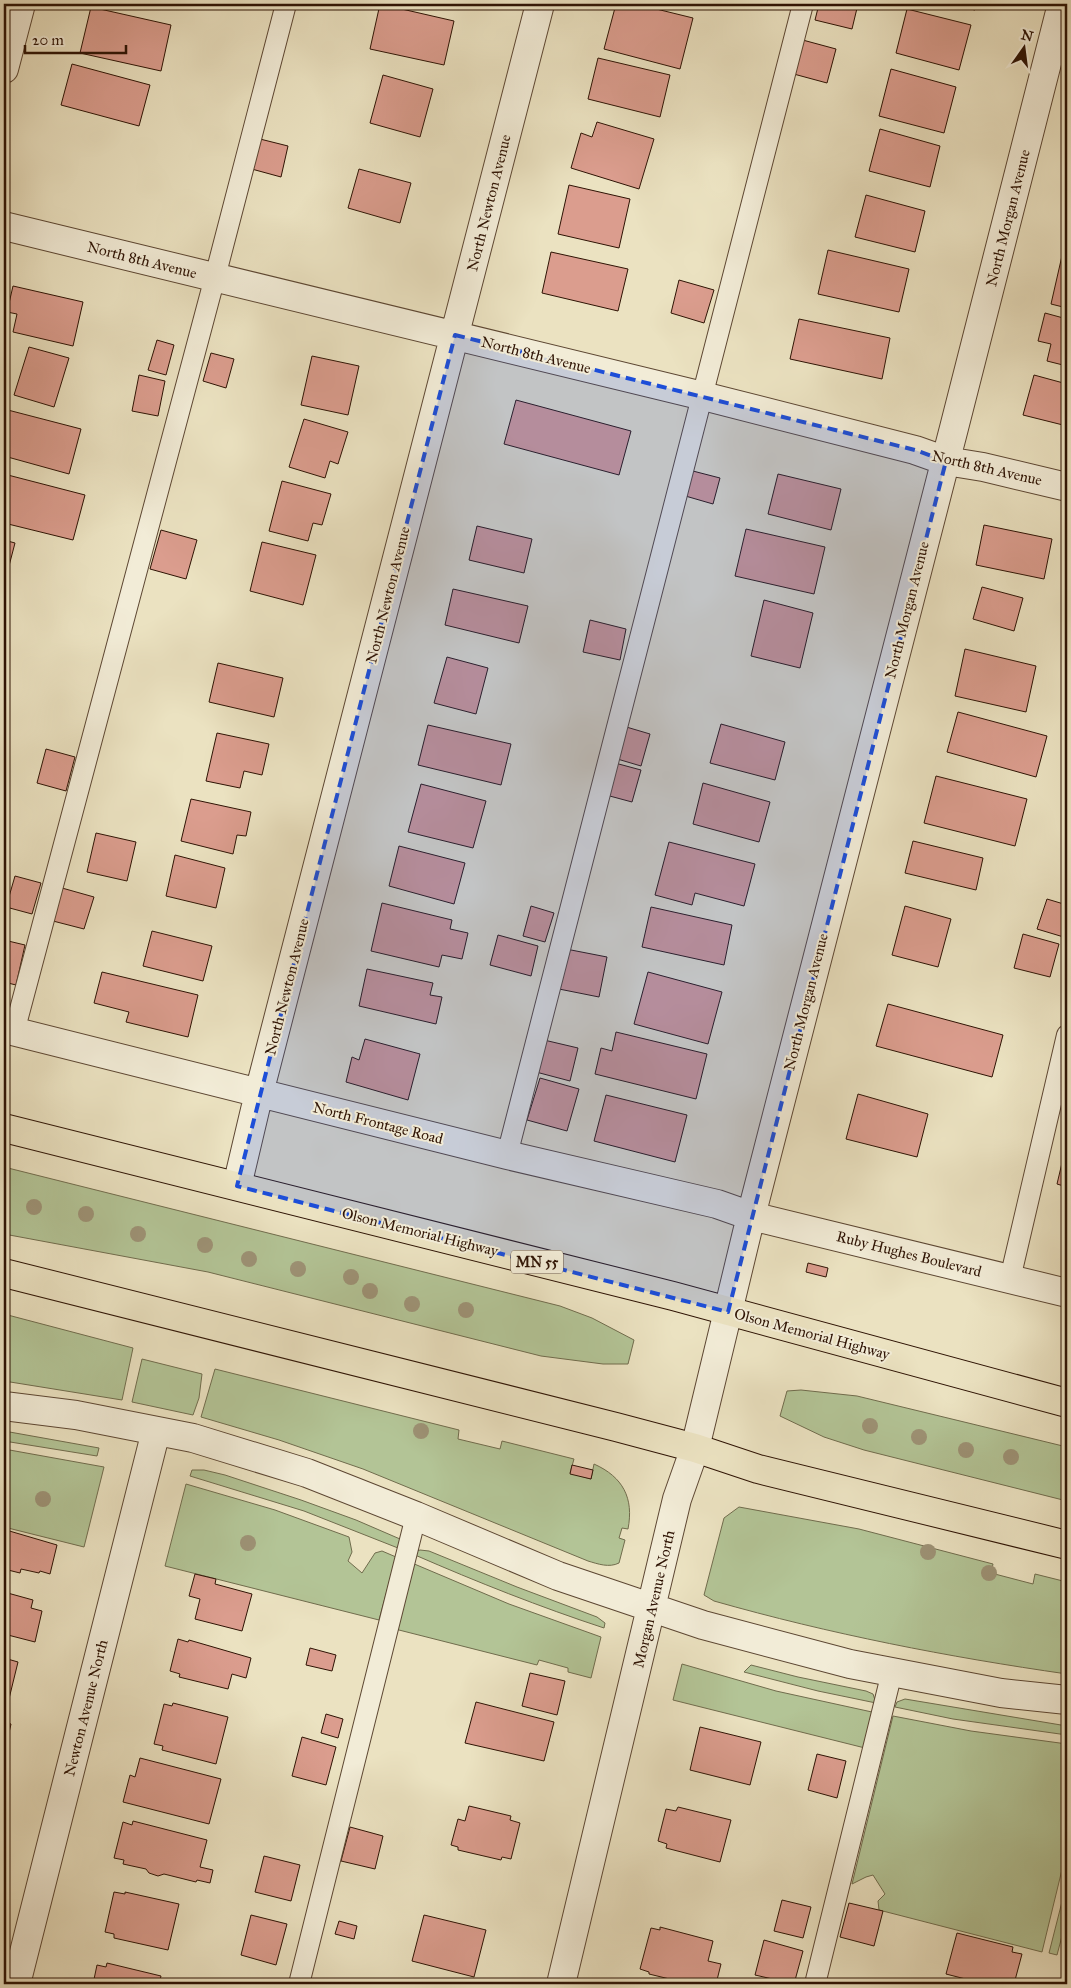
<svg xmlns="http://www.w3.org/2000/svg" width="1071" height="1988" viewBox="0 0 1071 1988" font-family="'IM FELL Great Primer',serif">
<rect width="100%" height="100%" fill="#ebe2c1"/>
<filter id="stains"><feTurbulence type="fractalNoise" baseFrequency=".004" numOctaves="4"/><feColorMatrix values="0 0 0 0 .2 0 0 0 0 .09 0 0 0 0 .02 0 0 0 .5 -.17"/></filter>
<radialGradient id="worn" r=".72"><stop offset=".6" stop-color="#630" stop-opacity="0"/><stop offset="1" stop-color="#630" stop-opacity=".3"/></radialGradient>
<!-- green -->
<path fill="#b3c496" stroke="#706c4d" d="M 4,1167 L 560,1306 L 592,1318 L 634,1340 L 628,1364 L 603,1364 L 541,1356 L 208,1272 L 4,1234 Z
M 4,1314 L 133,1348 L 122,1400 L 4,1381 Z
M 142,1359 L 202,1374 L 199,1398 L 193,1415 L 132,1402 Z
M 215,1369 L 459,1430 L 458,1439 L 500,1449 L 502,1441 L 574,1459 L 570,1473 L 591,1479 L 594,1464 C 623,1477 634,1498 628,1529 L 622,1528 L 619,1538 L 625,1540 L 619,1563 C 609,1568 598,1564 588,1561 L 363,1469 L 279,1440 L 201,1417 Z
M 801,1390 L 857,1396 L 1067,1447 L 1067,1501 L 864,1450 L 824,1437 L 780,1416 L 787,1391 Z
M 4,1431 L 99,1448 L 97,1456 L 4,1441 Z
M 4,1449 L 104,1467 L 84,1547 L 4,1527 Z
M 192,1470 L 204,1470 L 225,1475 L 301,1500 L 356,1520 L 400,1539 L 398,1548 L 304,1511 L 190,1476 Z
M 186,1484 L 275,1510 L 349,1537 L 352,1552 L 348,1561 L 362,1573 L 375,1553 L 382,1551 L 396,1557 L 379,1620 L 165,1566 Z
M 739,1507 L 859,1529 L 993,1564 L 991,1573 L 1033,1584 L 1035,1574 L 1067,1582 L 1067,1674 C 948,1657 830,1634 714,1601 L 704,1595 L 724,1518 Z
M 420,1550 L 429,1551 L 517,1587 L 597,1617 L 605,1623 L 604,1628 C 540,1607 477,1582 415,1555 L 417,1551 Z
M 412,1563 L 509,1604 L 601,1637 L 591,1678 L 568,1672 L 568,1668 L 539,1660 L 537,1665 L 395,1629 Z
M 682,1664 L 776,1691 L 872,1712 L 865,1748 L 673,1700 Z
M 751,1665 L 798,1677 L 866,1691 L 873,1694 L 876,1703 L 818,1691 L 744,1672 Z
M 905,1699 L 1067,1726 L 1067,1735 L 953,1719 L 895,1707 L 897,1702 Z
M 893,1716 L 971,1731 L 1067,1744 L 1067,1849 L 1042,1952 L 879,1910 L 878,1901 L 885,1894 L 873,1875 L 866,1877 L 852,1884 Z
M 1067,1882 L 1067,1917 L 1057,1955 L 1049,1953 Z"/>
<!-- building -->
<path fill="#db9d8e" stroke="#2e1304" d="M 380,4 L 454,21 L 444,65 L 370,49 Z
M 616,4 L 636,4 L 693,18 L 680,69 L 604,49 Z
M 819,4 L 858,4 L 852,29 L 815,20 Z
M 947,4 L 976,4 L 975,10 Z
M 91,7 L 171,25 L 161,71 L 80,53 Z
M 907,9 L 971,25 L 959,70 L 896,53 Z
M 799,39 L 836,49 L 827,83 L 790,73 Z
M 598,58 L 670,75 L 660,117 L 588,99 Z
M 72,64 L 150,85 L 139,126 L 61,105 Z
M 891,69 L 956,87 L 944,133 L 879,116 Z
M 383,75 L 433,89 L 420,137 L 370,123 Z
M 597,122 L 654,139 L 639,189 L 571,168 L 581,133 L 592,137 Z
M 880,129 L 940,146 L 930,187 L 869,171 Z
M 256,138 L 288,146 L 281,177 L 248,168 Z
M 359,169 L 411,183 L 400,223 L 348,208 Z
M 569,185 L 630,199 L 619,248 L 558,234 Z
M 866,195 L 925,211 L 915,252 L 855,237 Z
M 1064,247 L 1067,248 L 1067,308 L 1051,304 Z
M 828,250 L 909,269 L 899,312 L 818,294 Z
M 551,252 L 628,269 L 618,311 L 542,293 Z
M 679,280 L 714,290 L 704,323 L 671,313 Z
M 13,286 L 83,302 L 73,346 L 13,332 L 17,314 L 7,312 Z
M 1045,313 L 1067,319 L 1067,366 L 1047,361 L 1051,344 L 1038,341 Z
M 799,319 L 890,338 L 882,379 L 790,359 Z
M 157,340 L 174,345 L 166,375 L 148,370 Z
M 29,347 L 69,358 L 54,407 L 14,395 Z
M 211,353 L 234,359 L 226,388 L 203,381 Z
M 312,356 L 359,366 L 348,415 L 301,405 Z
M 139,375 L 165,381 L 158,416 L 132,411 Z
M 1034,375 L 1067,384 L 1067,426 L 1023,415 Z
M 516,400 L 631,431 L 619,475 L 504,444 Z
M 4,409 L 81,429 L 69,474 L 4,456 Z
M 304,419 L 348,432 L 338,464 L 330,461 L 325,478 L 289,467 Z
M 689,470 L 720,478 L 713,504 L 682,495 Z
M 4,474 L 85,495 L 73,540 L 4,523 Z
M 778,474 L 841,489 L 831,530 L 768,514 Z
M 282,481 L 331,494 L 322,525 L 313,523 L 308,541 L 269,531 Z
M 984,525 L 1052,539 L 1044,579 L 976,565 Z
M 477,526 L 532,539 L 524,573 L 469,560 Z
M 746,529 L 825,547 L 814,594 L 735,576 Z
M 161,530 L 197,540 L 186,579 L 150,569 Z
M 4,540 L 15,543 L 4,585 Z
M 262,542 L 316,555 L 303,605 L 250,591 Z
M 982,587 L 1023,598 L 1014,631 L 973,619 Z
M 453,589 L 528,606 L 519,643 L 445,625 Z
M 764,600 L 813,613 L 800,668 L 751,656 Z
M 590,620 L 626,629 L 620,660 L 583,652 Z
M 965,649 L 1036,666 L 1026,712 L 955,696 Z
M 447,657 L 488,668 L 476,714 L 434,703 Z
M 218,663 L 283,678 L 274,717 L 209,702 Z
M 958,712 L 1047,736 L 1036,777 L 947,752 Z
M 721,724 L 785,742 L 775,780 L 710,763 Z
M 428,725 L 511,744 L 501,785 L 418,765 Z
M 623,726 L 650,734 L 641,766 L 614,758 Z
M 217,733 L 269,744 L 262,775 L 244,771 L 240,788 L 206,781 Z
M 46,749 L 75,757 L 66,791 L 37,783 Z
M 615,763 L 641,770 L 632,802 L 606,795 Z
M 936,776 L 1027,799 L 1015,846 L 924,823 Z
M 703,783 L 770,802 L 759,842 L 693,824 Z
M 421,784 L 486,801 L 473,848 L 408,832 Z
M 191,799 L 251,812 L 246,836 L 237,835 L 233,854 L 181,841 Z
M 96,833 L 136,842 L 127,881 L 87,872 Z
M 913,841 L 983,858 L 976,890 L 905,873 Z
M 669,842 L 755,864 L 744,906 L 695,893 L 692,905 L 655,895 Z
M 399,846 L 465,863 L 454,904 L 389,886 Z
M 175,855 L 225,868 L 216,908 L 166,896 Z
M 15,876 L 41,883 L 32,914 L 6,907 Z
M 62,888 L 94,897 L 84,929 L 53,921 Z
M 1047,899 L 1067,905 L 1067,938 L 1037,929 Z
M 382,903 L 452,920 L 450,929 L 468,933 L 462,959 L 442,955 L 439,967 L 371,951 Z
M 531,906 L 554,913 L 545,942 L 523,936 Z
M 905,906 L 951,919 L 938,967 L 892,955 Z
M 651,907 L 732,925 L 724,965 L 642,947 Z
M 152,931 L 212,946 L 203,981 L 143,966 Z
M 1023,934 L 1059,944 L 1050,977 L 1014,968 Z
M 498,935 L 538,946 L 531,976 L 490,965 Z
M 4,940 L 25,945 L 16,985 L 4,982 Z
M 566,949 L 607,957 L 599,997 L 559,989 Z
M 367,969 L 433,983 L 430,995 L 442,997 L 436,1024 L 359,1006 Z
M 102,972 L 198,995 L 188,1037 L 126,1022 L 129,1012 L 94,1003 Z
M 648,972 L 722,992 L 708,1044 L 634,1024 Z
M 888,1004 L 1003,1035 L 992,1077 L 876,1046 Z
M 616,1032 L 707,1054 L 696,1099 L 595,1074 L 601,1048 L 612,1051 Z
M 365,1039 L 420,1054 L 408,1100 L 346,1082 L 352,1057 L 359,1060 Z
M 544,1040 L 578,1048 L 570,1081 L 536,1072 Z
M 540,1078 L 579,1089 L 567,1131 L 527,1120 Z
M 858,1094 L 928,1114 L 917,1157 L 846,1139 Z
M 606,1095 L 687,1115 L 675,1162 L 594,1141 Z
M 1066,1146 L 1067,1147 L 1067,1187 L 1057,1184 Z
M 808,1263 L 828,1268 L 826,1277 L 806,1272 Z
M 572,1465 L 593,1470 L 591,1479 L 570,1474 Z
M 6,1530 L 57,1545 L 50,1574 L 40,1571 L 39,1573 L 21,1569 L 20,1573 L 4,1569 L 4,1531 Z
M 195,1574 L 216,1579 L 215,1584 L 252,1594 L 242,1631 L 195,1619 L 200,1599 L 189,1596 Z
M 4,1592 L 33,1600 L 31,1608 L 42,1611 L 35,1642 L 4,1634 Z
M 178,1639 L 188,1642 L 189,1640 L 251,1658 L 246,1678 L 232,1674 L 228,1689 L 179,1677 L 180,1674 L 170,1671 Z
M 310,1648 L 336,1655 L 332,1671 L 306,1665 Z
M 4,1658 L 18,1662 L 7,1707 L 4,1706 Z
M 530,1673 L 565,1681 L 557,1715 L 522,1706 Z
M 476,1702 L 554,1722 L 544,1761 L 465,1743 Z
M 173,1703 L 228,1717 L 216,1764 L 162,1750 L 163,1746 L 154,1744 L 164,1704 L 172,1706 Z
M 326,1714 L 343,1719 L 338,1738 L 321,1733 Z
M 4,1722 L 11,1724 L 4,1755 Z
M 700,1727 L 761,1742 L 750,1785 L 690,1770 Z
M 302,1737 L 336,1747 L 326,1785 L 292,1776 Z
M 817,1754 L 846,1761 L 837,1798 L 808,1790 Z
M 140,1758 L 221,1779 L 209,1824 L 123,1802 L 130,1775 L 135,1777 Z
M 469,1806 L 511,1816 L 510,1820 L 520,1823 L 511,1859 L 502,1857 L 501,1860 L 458,1850 L 458,1847 L 451,1845 L 458,1819 L 465,1821 Z
M 678,1807 L 731,1820 L 720,1862 L 666,1848 L 667,1844 L 658,1841 L 666,1809 L 676,1811 Z
M 133,1821 L 207,1840 L 200,1867 L 213,1870 L 210,1883 L 197,1880 L 196,1882 L 164,1874 L 158,1876 L 149,1873 L 146,1869 L 123,1864 L 124,1860 L 114,1858 L 123,1822 L 132,1825 Z
M 350,1827 L 383,1836 L 375,1869 L 341,1861 Z
M 264,1856 L 300,1865 L 291,1901 L 255,1892 Z
M 114,1892 L 125,1894 L 125,1892 L 179,1904 L 168,1950 L 114,1938 L 114,1934 L 105,1932 Z
M 782,1900 L 811,1907 L 803,1938 L 774,1931 Z
M 849,1903 L 883,1911 L 874,1946 L 840,1937 Z
M 251,1915 L 287,1924 L 276,1965 L 241,1955 Z
M 424,1915 L 486,1930 L 474,1977 L 412,1961 Z
M 339,1921 L 357,1926 L 354,1939 L 335,1934 Z
M 660,1927 L 713,1941 L 708,1961 L 721,1964 L 716,1984 L 705,1981 L 704,1984 L 690,1984 L 649,1974 L 649,1972 L 640,1969 L 651,1928 L 660,1930 Z
M 957,1933 L 1013,1947 L 1012,1952 L 1022,1954 L 1014,1984 L 985,1984 L 946,1974 Z
M 764,1940 L 803,1951 L 794,1984 L 755,1975 Z
M 107,1963 L 161,1976 L 159,1984 L 93,1984 L 97,1965 L 106,1967 Z"/>
<g fill="none" stroke-linecap="round" stroke-linejoin="round">
<!-- lane casing -->
<g stroke="#5d4733" stroke-width="22">
<path id="lane" d="M 14,1032 L 215,277 L 286,4
M 507,1155 L 803,4
M 1010,1279 L 1067,1035
M 299,1984 L 416,1516
M 815,1984 L 892,1672"/>
</g>
<!-- street casing -->
<g stroke="#5d4733" stroke-width="30">
<path id="street" d="M 4,69 L 21,4
M 4,226 L 703,396 L 915,450 L 946,461 L 983,467 L 1067,487
M 4,1029 L 507,1155 L 717,1204 L 751,1216 L 1067,1293
M 237,1186 L 259,1093 L 540,4
M 4,1406 L 76,1415 L 193,1438 L 307,1473 L 416,1516 L 558,1576 L 703,1625 L 850,1664 L 1001,1693 L 1067,1700
M 16,1984 L 156,1431
M 561,1984 L 677,1499 L 695,1448 L 751,1216 L 954,428 L 1062,4"/>
</g>
<!-- primary casing -->
<g stroke="#2e1304" stroke-width="30">
<path id="primary" d="M 4,1128 L 673,1296 L 1067,1403
M 4,1273 L 616,1427 L 695,1448 L 758,1469 L 1067,1545"/>
</g>
<!-- lane -->
<use href="#lane" stroke="#f2ecd7" stroke-width="20"/>
<!-- street -->
<use href="#street" stroke="#f2ecd7" stroke-width="28"/>
<!-- primary -->
<use href="#primary" stroke="#ebe2c1" stroke-width="28"/>
</g>
<!-- trees -->
<g fill="#9d9275">
<circle cx="34" cy="1207" r="8"/>
<circle cx="86" cy="1214" r="8"/>
<circle cx="138" cy="1234" r="8"/>
<circle cx="205" cy="1245" r="8"/>
<circle cx="249" cy="1259" r="8"/>
<circle cx="298" cy="1269" r="8"/>
<circle cx="351" cy="1277" r="8"/>
<circle cx="370" cy="1291" r="8"/>
<circle cx="412" cy="1304" r="8"/>
<circle cx="466" cy="1310" r="8"/>
<circle cx="870" cy="1426" r="8"/>
<circle cx="421" cy="1431" r="8"/>
<circle cx="919" cy="1437" r="8"/>
<circle cx="966" cy="1450" r="8"/>
<circle cx="1011" cy="1457" r="8"/>
<circle cx="43" cy="1499" r="8"/>
<circle cx="248" cy="1543" r="8"/>
<circle cx="928" cy="1552" r="8"/>
<circle cx="989" cy="1573" r="8"/>
</g>
<!-- marked area -->
<path fill="#1d4ed8" fill-opacity="0.2" stroke="#1d4ed8" stroke-width="4" stroke-dasharray="10 6" stroke-linejoin="round" d="M 455,335 L 915,450 L 946,461 L 728,1312 L 237,1186 Z"/>
<g text-anchor="middle" stroke-width="4" stroke-linejoin="round" paint-order="stroke">
<!-- shield labels -->
<rect fill="#f2ecd7" stroke="#695443" stroke-width="1" x="511" y="1250.5" width="52" height="23" rx="4"/>
<g font-size="14" font-weight="bold" fill="#2e1304">
<text x="537" y="1267">MN 55</text>
</g>
<!-- street labels -->
<g font-size="15" fill="#2e1304" stroke="#f2ecd7">
<text transform="translate(489 203) rotate(-76)" y="5">North Newton Avenue</text>
<text transform="translate(1008 218) rotate(-76)" y="5">North Morgan Avenue</text>
<text transform="translate(142 260) rotate(14)" y="5">North 8th Avenue</text>
<text transform="translate(536 355) rotate(14)" y="5">North 8th Avenue</text>
<text transform="translate(987 468) rotate(13)" y="5">North 8th Avenue</text>
<text transform="translate(388 595) rotate(-76)" y="5">North Newton Avenue</text>
<text transform="translate(907 610) rotate(-76)" y="5">North Morgan Avenue</text>
<text transform="translate(287 987) rotate(-76)" y="5">North Newton Avenue</text>
<text transform="translate(806 1002) rotate(-76)" y="5">North Morgan Avenue</text>
<text transform="translate(378 1123) rotate(14)" y="5">North Frontage Road</text>
<text transform="translate(420 1232) rotate(14)" y="5">Olson Memorial Highway</text>
<text transform="translate(909 1254) rotate(14)" y="5">Ruby Hughes Boulevard</text>
<text transform="translate(812 1334) rotate(15)" y="5">Olson Memorial Highway</text>
<text transform="translate(654 1599) rotate(-77)" y="5">Morgan Avenue North</text>
<text transform="translate(86 1708) rotate(-76)" y="5">Newton Avenue North</text>
</g>
</g>
<!-- margin -->
<rect width="1071" height="1988" fill="none" stroke="#ebe2c1" stroke-width="20"/>
<rect x="5" y="5" width="1061" height="1978" fill="none" stroke="#2e1304" stroke-width="2.5"/>
<rect x="10" y="10" width="1051" height="1968" fill="none" stroke="#2e1304"/>
<!-- north arrow -->
<g transform="translate(1024 48) rotate(14)" stroke="#f2ecd7" stroke-width="4" paint-order="stroke">
<path d="M0-4L9 19L0 12L-9 19Z" fill="#2e1304"/>
<text y="-8" font-size="14" font-weight="bold" text-anchor="middle" fill="#2e1304">N</text>
</g>
<!-- scale -->
<path d="M25 45v8h101v-8" fill="none" stroke="#2e1304" stroke-width="2.5"/>
<text x="32" y="45" font-size="15" fill="#2e1304" stroke="#f2ecd7" stroke-width="4" paint-order="stroke">20 m</text>
<rect width="100%" height="100%" filter="url(#stains)"/>
<rect width="100%" height="100%" fill="url(#worn)"/>
</svg>
